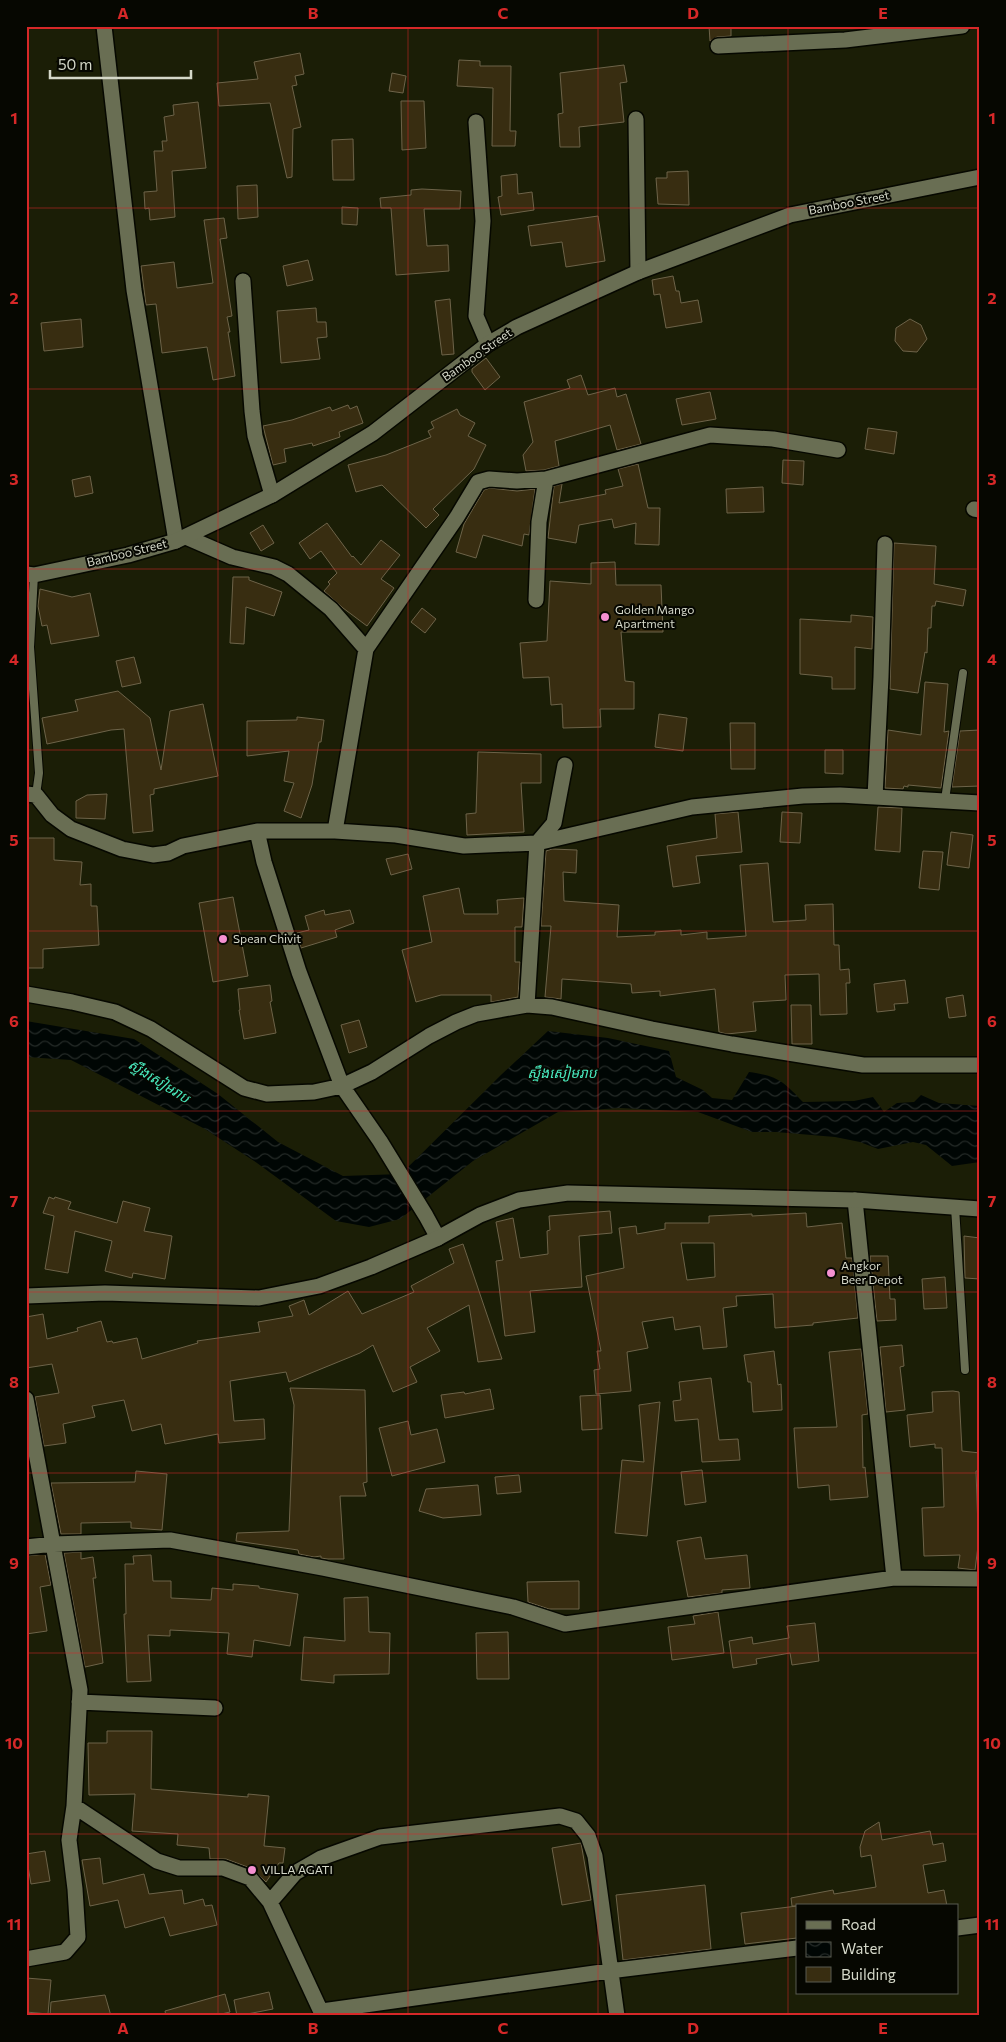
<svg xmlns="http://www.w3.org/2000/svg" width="1006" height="2042" viewBox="0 0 1006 2042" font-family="Commissioner,'Noto Sans Khmer',sans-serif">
<defs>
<pattern id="water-waves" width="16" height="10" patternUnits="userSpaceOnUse" patternTransform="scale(1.25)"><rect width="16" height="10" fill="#000604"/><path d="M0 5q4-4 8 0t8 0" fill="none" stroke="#242a27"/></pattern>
</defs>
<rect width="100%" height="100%" fill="#1b1e06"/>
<!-- water -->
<path fill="url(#water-waves)" d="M 26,1021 L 134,1039 L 218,1094 L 278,1142 L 343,1176 L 401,1174 L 502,1074 L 548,1031 L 608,1038 L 669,1051 L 676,1077 L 703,1090 L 712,1098 L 732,1100 L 749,1072 C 778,1076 783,1081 803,1102 L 854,1101 L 873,1097 L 884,1112 L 897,1103 L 914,1102 L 921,1095 L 939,1103 L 980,1106 L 980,1162 L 952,1166 L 926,1145 L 913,1142 L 878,1149 L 860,1142 L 835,1137 L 776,1132 L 752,1132 L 698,1112 L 620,1108 L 558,1112 L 473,1161 L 400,1219 L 369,1227 L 336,1221 L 257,1163 L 205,1129 L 71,1060 L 26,1057 Z"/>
<!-- building -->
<path fill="#382d11" stroke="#6d6349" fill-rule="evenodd" d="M 709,26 L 731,26 L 731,36 L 717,37 L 710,41 Z
M 300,53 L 304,74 L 295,76 L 297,85 L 292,86 L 301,127 L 293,129 L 292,177 L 287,178 L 270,103 L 219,106 L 217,83 L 258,79 L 254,62 Z
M 459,60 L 480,61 L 480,66 L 511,66 L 510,131 L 516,131 L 515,146 L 492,146 L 493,88 L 457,86 Z
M 624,65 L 627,82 L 620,83 L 624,122 L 579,127 L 580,147 L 560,147 L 558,114 L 563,113 L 560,73 Z
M 392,73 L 406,76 L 403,93 L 389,91 Z
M 401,101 L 424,101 L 426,148 L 402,150 Z
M 198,102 L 206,168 L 172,171 L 175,217 L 150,220 L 149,208 L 145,209 L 144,192 L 157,191 L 154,151 L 163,151 L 162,141 L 167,141 L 164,117 L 174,115 L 173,105 Z
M 353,139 L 354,180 L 333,180 L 332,140 Z
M 688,171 L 689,205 L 658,204 L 656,178 L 667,178 L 667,172 Z
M 517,174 L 518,194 L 532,192 L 534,210 L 501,215 L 498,197 L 502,196 L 501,176 Z
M 257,185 L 258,217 L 238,219 L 237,186 Z
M 422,189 L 461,191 L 460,209 L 424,209 L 427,246 L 448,245 L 449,271 L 396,275 L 391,208 L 381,208 L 380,198 L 411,195 L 411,190 Z
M 342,207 L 358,208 L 357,225 L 342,224 Z
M 598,216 L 605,261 L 566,267 L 562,242 L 531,246 L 528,226 Z
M 224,218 L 227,238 L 220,239 L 232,316 L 227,317 L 230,332 L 228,332 L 235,376 L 213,380 L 207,347 L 162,353 L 156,304 L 146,305 L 141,266 L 174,262 L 177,288 L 213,283 L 204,220 Z
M 308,260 L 313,280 L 287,286 L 283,266 Z
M 673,276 L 676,291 L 679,291 L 681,303 L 698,300 L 702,322 L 666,328 L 660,294 L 654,295 L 652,280 Z
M 450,299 L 454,354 L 442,355 L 435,301 Z
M 316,308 L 317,322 L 326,322 L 327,337 L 317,338 L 320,359 L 281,363 L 277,311 Z
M 81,319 L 83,347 L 44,351 L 41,323 Z
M 910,319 L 921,325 L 927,339 L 917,352 L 903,351 L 895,341 L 896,328 Z
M 486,358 L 500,377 L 485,390 L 472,372 L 472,369 Z
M 581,375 L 588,395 L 615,388 L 617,397 L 626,394 L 641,444 L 617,450 L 610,425 L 555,441 L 559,466 L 544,470 L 526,471 L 523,455 L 533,442 L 524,402 L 570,388 L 567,380 Z
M 710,392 L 716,419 L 682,425 L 676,399 Z
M 348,405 L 350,409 L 357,406 L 363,423 L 339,432 L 340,437 L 313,446 L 312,443 L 284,449 L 286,462 L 273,465 L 263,426 L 292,420 L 330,407 L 332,411 Z
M 457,409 L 460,415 L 475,423 L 468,436 L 486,445 L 474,469 L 433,509 L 439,515 L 426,528 L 382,485 L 356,492 L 348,465 L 386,455 L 431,437 L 428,431 L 434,428 L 431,422 Z
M 868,428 L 897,432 L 894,454 L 865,449 Z
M 783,460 L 804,461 L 803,485 L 782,483 Z
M 638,464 L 648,508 L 660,508 L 659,545 L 635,544 L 636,523 L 614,528 L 612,519 L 579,525 L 576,543 L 548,538 L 554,486 L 562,484 L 559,503 L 606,494 L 605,490 L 623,486 L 618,469 Z
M 90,476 L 93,493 L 75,497 L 72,480 Z
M 763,487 L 764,512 L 727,513 L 726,489 Z
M 490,488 L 517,491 L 535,489 L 529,535 L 524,534 L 522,546 L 483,535 L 476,558 L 456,552 L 464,524 L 484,490 Z
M 327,523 L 352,557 L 353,556 L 361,565 L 381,540 L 400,555 L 381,579 L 394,588 L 367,626 L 343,608 L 324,591 L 330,584 L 328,582 L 337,573 L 321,551 L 310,559 L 299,543 Z
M 263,525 L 274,543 L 261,551 L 250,533 Z
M 894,543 L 936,546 L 934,584 L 966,590 L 963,606 L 936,601 L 935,606 L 932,606 L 931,628 L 928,628 L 927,653 L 925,652 L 918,693 L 890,689 Z
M 615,562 L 616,585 L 661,585 L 663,632 L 621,632 L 625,681 L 634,682 L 634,709 L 600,709 L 601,727 L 563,728 L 562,704 L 551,705 L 549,677 L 523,678 L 520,643 L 547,641 L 550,581 L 591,584 L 591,563 Z
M 233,577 L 249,577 L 249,580 L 282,592 L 274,616 L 246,607 L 244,644 L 230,643 Z
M 40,589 L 72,597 L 90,593 L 99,636 L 51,644 L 47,625 L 42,626 L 38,606 Z
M 422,608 L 436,619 L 425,633 L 411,622 Z
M 851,615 L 873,617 L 872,649 L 855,647 L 855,689 L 832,689 L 832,677 L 800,674 L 800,619 L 851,622 Z
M 134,657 L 141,683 L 122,687 L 116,661 Z
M 925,682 L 948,684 L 944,732 L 949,731 L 941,788 L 908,785 L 908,787 L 904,786 L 903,789 L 885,788 L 888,730 L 921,735 Z
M 118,691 L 150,718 L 161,770 L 170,711 L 203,704 L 218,776 L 154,789 L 154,794 L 150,795 L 153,831 L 133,833 L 124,729 L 111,730 L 47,744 L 42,718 L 78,711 L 75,700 Z
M 659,714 L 687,718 L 683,751 L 655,747 Z
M 297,717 L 324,720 L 321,742 L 319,742 L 312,785 L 301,818 L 284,811 L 294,783 L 284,781 L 289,751 L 247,756 L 247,721 L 297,720 Z
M 730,723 L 755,723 L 755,769 L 731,769 Z
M 980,730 L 980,786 L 952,787 L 960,731 Z
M 825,750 L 843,750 L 843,774 L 825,773 Z
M 478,752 L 541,754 L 541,783 L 521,783 L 524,832 L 467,835 L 466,814 L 476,813 Z
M 107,794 L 105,819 L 76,818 L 76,801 L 87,795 Z
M 878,807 L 902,808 L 900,852 L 875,850 Z
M 738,812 L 742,852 L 696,856 L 700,883 L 673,887 L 667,846 L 717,838 L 715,814 Z
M 782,812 L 802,813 L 800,843 L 780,842 Z
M 951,832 L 973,835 L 969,868 L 947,865 Z
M 26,838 L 54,838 L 54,860 L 82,862 L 80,885 L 91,884 L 91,906 L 97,906 L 99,945 L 43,949 L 43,968 L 26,968 Z
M 552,849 L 577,850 L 576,873 L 563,872 L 564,901 L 619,905 L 617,937 L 655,935 L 655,932 L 681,930 L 681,935 L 707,932 L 707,939 L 746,936 L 740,865 L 768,863 L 773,922 L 806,920 L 805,905 L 833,904 L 834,945 L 839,945 L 840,970 L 849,969 L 850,983 L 846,983 L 847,1014 L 820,1015 L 819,974 L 785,975 L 786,1000 L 753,1002 L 756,1031 L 727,1034 L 719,1032 L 715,989 L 660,996 L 660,991 L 632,993 L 631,984 L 562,979 L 561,999 L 545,997 L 551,926 L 541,926 L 546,851 Z
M 923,851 L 943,852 L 939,890 L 919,888 Z
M 408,854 L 412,869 L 391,875 L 386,859 Z
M 459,888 L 464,914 L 498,914 L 497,900 L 524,898 L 522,927 L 515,927 L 515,962 L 520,962 L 518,997 L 491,1002 L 491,995 L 441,995 L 416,1002 L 402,950 L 432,942 L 423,896 Z
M 233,897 L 248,976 L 213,982 L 199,903 Z
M 324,910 L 325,915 L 350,910 L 354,923 L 335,930 L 337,937 L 301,948 L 297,933 L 309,930 L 305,916 Z
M 905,980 L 908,1003 L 894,1004 L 895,1010 L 877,1012 L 874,984 Z
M 270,985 L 272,1001 L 270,1002 L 276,1033 L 244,1039 L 239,1010 L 240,1010 L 238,989 Z
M 963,995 L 966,1016 L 949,1018 L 946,998 Z
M 791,1005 L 811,1005 L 812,1044 L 792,1044 Z
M 359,1020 L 367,1047 L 349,1053 L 341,1025 Z
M 49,1197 L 54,1199 L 55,1197 L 71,1202 L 68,1209 L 117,1223 L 123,1201 L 150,1208 L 144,1231 L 172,1236 L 165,1279 L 133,1273 L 132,1278 L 105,1271 L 112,1241 L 75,1231 L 68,1273 L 45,1269 L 54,1216 L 43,1213 Z
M 610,1211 L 612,1233 L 579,1236 L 582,1287 L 530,1291 L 535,1332 L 505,1336 L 496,1261 L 503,1260 L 496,1222 L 513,1218 L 520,1258 L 548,1254 L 547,1231 L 550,1230 L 549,1216 Z
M 806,1213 L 807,1227 L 842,1223 L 846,1258 L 852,1258 L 858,1318 L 813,1323 L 813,1325 L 775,1328 L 773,1294 L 736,1296 L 737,1306 L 723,1308 L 727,1347 L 703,1349 L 700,1326 L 675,1330 L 673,1317 L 642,1322 L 648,1348 L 627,1352 L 631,1391 L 596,1394 L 594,1370 L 600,1369 L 597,1351 L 601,1351 L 586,1276 L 624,1268 L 619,1228 L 636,1226 L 637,1234 L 665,1229 L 665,1223 L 709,1223 L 709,1216 L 752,1214 L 752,1216 ZM 681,1243 L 714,1243 L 715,1277 L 687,1280 Z
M 964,1236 L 980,1238 L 980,1279 L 965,1278 Z
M 463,1244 L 502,1359 L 478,1362 L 469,1305 L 427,1328 L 440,1351 L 410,1367 L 417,1382 L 393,1392 L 373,1345 L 360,1353 L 289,1382 L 286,1372 L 230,1381 L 234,1421 L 264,1419 L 265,1439 L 219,1443 L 218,1434 L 165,1444 L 161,1424 L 132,1431 L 124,1400 L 92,1406 L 95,1417 L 63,1424 L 66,1443 L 44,1446 L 35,1397 L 59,1393 L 52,1364 L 26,1368 L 26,1317 L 43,1314 L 47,1339 L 78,1331 L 77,1328 L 101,1321 L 107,1342 L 112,1341 L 113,1343 L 137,1338 L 142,1359 L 198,1343 L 197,1341 L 260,1332 L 258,1322 L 293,1316 L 289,1306 L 304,1300 L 309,1315 L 348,1291 L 362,1314 L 414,1292 L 411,1286 L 454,1263 L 449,1249 Z
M 870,1256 L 888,1256 L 890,1299 L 895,1299 L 896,1320 L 877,1321 Z
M 945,1277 L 947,1308 L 924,1309 L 922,1279 Z
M 902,1345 L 904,1366 L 900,1367 L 905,1410 L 886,1412 L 880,1347 Z
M 861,1349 L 868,1414 L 862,1415 L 863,1468 L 865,1467 L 868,1497 L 830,1500 L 829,1485 L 798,1488 L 794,1428 L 837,1427 L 829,1352 Z
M 774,1351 L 778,1385 L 781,1384 L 782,1410 L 753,1412 L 751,1382 L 748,1382 L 744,1355 Z
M 711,1378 L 719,1440 L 738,1439 L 740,1460 L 702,1462 L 698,1419 L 675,1421 L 673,1401 L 681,1400 L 679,1382 Z
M 290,1388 L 365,1390 L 367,1482 L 363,1483 L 366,1496 L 340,1496 L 344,1559 L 328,1559 L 321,1558 L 321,1556 L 314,1557 L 299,1554 L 298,1550 L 236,1541 L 237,1533 L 289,1531 L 294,1405 Z
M 490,1389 L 494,1409 L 445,1418 L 441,1395 L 464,1392 L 465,1394 Z
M 953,1391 L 959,1392 L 962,1451 L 980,1453 L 980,1471 L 976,1471 L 978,1528 L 980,1530 L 975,1570 L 958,1568 L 960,1555 L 924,1556 L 922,1508 L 944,1507 L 942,1448 L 935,1448 L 935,1444 L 910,1447 L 907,1415 L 933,1412 L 932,1392 Z
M 600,1395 L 602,1429 L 582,1430 L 580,1396 Z
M 660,1402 L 647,1536 L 615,1533 L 622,1460 L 644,1462 L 639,1405 Z
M 408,1421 L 411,1435 L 437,1429 L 445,1462 L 392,1476 L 379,1428 Z
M 702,1470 L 706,1502 L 685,1505 L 681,1472 Z
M 136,1471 L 167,1474 L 162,1530 L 131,1528 L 131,1522 L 81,1523 L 81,1534 L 61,1534 L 51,1483 L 135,1482 Z
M 519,1475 L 521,1492 L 497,1494 L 495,1477 Z
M 478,1485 L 481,1515 L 443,1518 L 419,1511 L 426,1489 Z
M 701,1537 L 705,1559 L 747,1555 L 750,1588 L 722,1590 L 722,1593 L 688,1597 L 677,1541 Z
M 81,1552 L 81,1559 L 93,1557 L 96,1578 L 93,1578 L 103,1663 L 85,1667 L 64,1553 Z
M 45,1554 L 51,1585 L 40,1587 L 47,1631 L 26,1634 L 26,1556 Z
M 151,1555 L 153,1581 L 171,1581 L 171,1598 L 211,1600 L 212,1588 L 233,1590 L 233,1584 L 259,1586 L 259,1588 L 298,1594 L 290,1646 L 254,1640 L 252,1657 L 227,1654 L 229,1633 L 170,1630 L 170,1636 L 148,1635 L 151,1681 L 127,1682 L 124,1614 L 126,1614 L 125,1564 L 134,1564 L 133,1556 Z
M 579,1581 L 579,1609 L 549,1609 L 528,1602 L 527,1582 Z
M 368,1597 L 369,1632 L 390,1633 L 389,1674 L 334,1675 L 334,1683 L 301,1680 L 304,1637 L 345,1641 L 344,1598 Z
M 718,1612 L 724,1653 L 672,1660 L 668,1627 L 695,1624 L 693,1616 Z
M 815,1623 L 819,1661 L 792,1665 L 790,1653 L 756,1659 L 757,1664 L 733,1668 L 729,1641 L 752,1637 L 753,1644 L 789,1638 L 787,1626 Z
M 508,1632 L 509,1679 L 477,1679 L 476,1633 Z
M 107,1731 L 152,1731 L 151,1789 L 248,1797 L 248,1794 L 269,1796 L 264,1846 L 285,1848 L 283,1863 L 279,1863 L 266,1882 L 253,1869 L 226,1859 L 210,1859 L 209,1848 L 177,1845 L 178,1834 L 132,1831 L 135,1794 L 89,1795 L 88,1743 L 107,1743 Z
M 879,1822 L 882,1840 L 930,1831 L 933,1845 L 943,1843 L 946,1861 L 923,1865 L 928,1893 L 944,1890 L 947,1906 L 792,1906 L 791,1898 L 833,1890 L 834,1894 L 876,1887 L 871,1855 L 861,1857 L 860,1847 L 865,1831 Z
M 581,1843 L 591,1900 L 562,1905 L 552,1848 Z
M 45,1851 L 50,1881 L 31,1884 L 26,1854 Z
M 100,1858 L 103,1884 L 144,1874 L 149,1894 L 182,1890 L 184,1904 L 203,1899 L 205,1906 L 212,1905 L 217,1925 L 170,1936 L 164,1917 L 125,1928 L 118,1900 L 90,1906 L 82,1860 Z
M 705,1885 L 711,1949 L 623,1960 L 616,1895 Z
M 797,1906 L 797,1938 L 745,1944 L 741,1913 Z
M 26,1978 L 51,1980 L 48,2014 L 26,2012 Z
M 269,1992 L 273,2009 L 237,2016 L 234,2000 Z
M 225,1994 L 230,2012 L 213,2016 L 166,2016 L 165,2011 Z
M 105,1995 L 111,2016 L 50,2016 L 51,2002 Z"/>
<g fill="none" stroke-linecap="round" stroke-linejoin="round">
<!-- lane casing -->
<g stroke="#060800" stroke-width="10">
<path id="lane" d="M 34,575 L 30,647 L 39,773 L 36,795
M 945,800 L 963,673
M 955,1207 L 965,1370"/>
</g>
<!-- street casing -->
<g stroke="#060800" stroke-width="18">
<path id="street" d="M 104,26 L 134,290 L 176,541
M 718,46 L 845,40 L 962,26
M 636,119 L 638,272
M 476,122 L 483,221 L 476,316 L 488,344
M 243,281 L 252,411 L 255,436 L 272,495
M 974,509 L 980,510
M 186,537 L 232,557 L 274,567 L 288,574 L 331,609 L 366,649
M 536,600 L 539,522 L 546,479
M 26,794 L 36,795 L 52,815 L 71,829 L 122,849 L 153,855 L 168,853 L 183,846 L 257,831 L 335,831 L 396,835 L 464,846 L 537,843 L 692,807 L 803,796 L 840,795 L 980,803
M 875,797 L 881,677 L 885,544
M 257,831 L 264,862 L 299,972 L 342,1086 L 380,1141 L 426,1216 L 438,1238
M 335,831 L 366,649 L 457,517 L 478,482 L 489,479 L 517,481 L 546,479 L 710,435 L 773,439 L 838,450
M 26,994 L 72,1002 L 115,1012 L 151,1029 L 244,1088 L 267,1094 L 314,1092 L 342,1086 L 372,1072 L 429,1036 L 456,1022 L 476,1014 L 527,1005 L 552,1007 L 652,1029 L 732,1044 L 863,1065 L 980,1065
M 527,1005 L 537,843 L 554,823 L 565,765
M 855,1200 L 894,1578
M 26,1399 L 80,1690 L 74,1806 L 69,1840 L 75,1889 L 78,1937 L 65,1952 L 26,1959
M 26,1547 L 54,1544 L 170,1540 L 323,1568 L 513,1607 L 565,1624 L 894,1578 L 980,1579
M 79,1702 L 215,1708
M 74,1806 L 157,1861 L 179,1868 L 223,1868 L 250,1878 L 270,1902 L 323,2016
M 270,1902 L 295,1873 L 321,1858 L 380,1837 L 560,1816 L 576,1821 L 588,1836 L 595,1856 L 617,2016
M 957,1928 L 980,1925
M 322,2011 L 609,1971 L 797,1948"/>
</g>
<!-- secondary casing -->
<g stroke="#060800" stroke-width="18">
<path id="secondary" d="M 26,574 L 34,575 L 128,555 L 176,541 L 272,495 L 373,433 L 488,344 L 517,327 L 638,272 L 790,215 L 980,177
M 26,1296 L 105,1293 L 259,1298 L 319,1286 L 371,1267 L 438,1238 L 480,1215 L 519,1200 L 568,1193 L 855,1200 L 980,1209"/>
</g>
<!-- lane -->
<use href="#lane" stroke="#696e53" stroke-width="8"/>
<!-- street -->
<use href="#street" stroke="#696e53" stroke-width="15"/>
<!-- secondary -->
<use href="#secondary" stroke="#696e53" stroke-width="15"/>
</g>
<!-- grid -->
<path fill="none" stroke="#d62828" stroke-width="1" stroke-opacity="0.55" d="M 218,26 L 218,2016M 408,26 L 408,2016M 598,26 L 598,2016M 788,26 L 788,2016M 26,208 L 980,208M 26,389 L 980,389M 26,569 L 980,569M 26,750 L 980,750M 26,931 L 980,931M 26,1111 L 980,1111M 26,1292 L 980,1292M 26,1473 L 980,1473M 26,1653 L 980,1653M 26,1834 L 980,1834"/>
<!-- markers -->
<g fill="#f590d1" stroke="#060701" stroke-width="2">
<circle cx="605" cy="617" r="5"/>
<circle cx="223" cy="939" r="5"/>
<circle cx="831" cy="1273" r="5"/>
<circle cx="252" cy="1870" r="5"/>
</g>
<g text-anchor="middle" stroke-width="4" stroke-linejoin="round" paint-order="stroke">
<!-- street labels -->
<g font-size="12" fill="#d5d8c9" stroke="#060701">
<text transform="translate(849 203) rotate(-11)" y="4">Bamboo Street</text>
<text transform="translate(477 355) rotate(-35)" y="4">Bamboo Street</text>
<text transform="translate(127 553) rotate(-14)" y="4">Bamboo Street</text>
</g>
<!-- poi labels -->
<g font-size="12" fill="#d5d8c9" stroke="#060701" text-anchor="start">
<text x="615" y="614">Golden Mango<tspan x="615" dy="14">Apartment</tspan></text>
<text x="233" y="943">Spean Chivit</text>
<text x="841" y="1270">Angkor<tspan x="841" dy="14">Beer Depot</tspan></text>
<text x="262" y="1874">VILLA AGATI</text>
</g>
<!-- water labels -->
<g font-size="14" font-style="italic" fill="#48e7bb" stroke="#060701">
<text x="562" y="1078">ស្ទឹងសៀមរាប</text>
<text transform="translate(159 1081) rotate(32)" y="5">ស្ទឹងសៀមរាប</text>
</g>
</g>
<!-- border -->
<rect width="1006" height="2042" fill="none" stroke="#060701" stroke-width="55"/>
<!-- legend -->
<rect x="796" y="1904" width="162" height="90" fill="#060701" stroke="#595b51"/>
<rect x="806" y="1921" width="25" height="8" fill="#696e53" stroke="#595b51"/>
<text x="841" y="1930" font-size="15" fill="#d5d8c9">Road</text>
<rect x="806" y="1942" width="25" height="15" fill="url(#water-waves)" stroke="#595b51"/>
<text x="841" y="1954" font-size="15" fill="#d5d8c9">Water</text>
<rect x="806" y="1967" width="25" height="15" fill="#382d11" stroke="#595b51"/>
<text x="841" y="1980" font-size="15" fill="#d5d8c9">Building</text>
<!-- scale -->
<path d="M50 70v8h141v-8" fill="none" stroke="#d5d8c9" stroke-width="2.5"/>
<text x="58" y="70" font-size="15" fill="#d5d8c9" stroke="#060701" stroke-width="4" paint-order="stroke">50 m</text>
<rect x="28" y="28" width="950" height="1986" fill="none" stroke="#d62828" stroke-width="2"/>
<g font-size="16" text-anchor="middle" font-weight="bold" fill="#d62828">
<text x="123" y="19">A</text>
<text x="313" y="19">B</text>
<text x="503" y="19">C</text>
<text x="693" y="19">D</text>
<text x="883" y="19">E</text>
<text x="14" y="124">1</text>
<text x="992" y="124">1</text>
<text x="14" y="304">2</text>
<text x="992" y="304">2</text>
<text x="14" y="485">3</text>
<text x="992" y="485">3</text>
<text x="14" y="665">4</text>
<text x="992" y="665">4</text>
<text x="14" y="846">5</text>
<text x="992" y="846">5</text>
<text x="14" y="1027">6</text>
<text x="992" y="1027">6</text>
<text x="14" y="1207">7</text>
<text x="992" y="1207">7</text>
<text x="14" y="1388">8</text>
<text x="992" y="1388">8</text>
<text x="14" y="1569">9</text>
<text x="992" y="1569">9</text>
<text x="14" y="1749">10</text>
<text x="992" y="1749">10</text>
<text x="14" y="1930">11</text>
<text x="992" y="1930">11</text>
<text x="123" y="2034">A</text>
<text x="313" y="2034">B</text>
<text x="503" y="2034">C</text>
<text x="693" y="2034">D</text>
<text x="883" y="2034">E</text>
</g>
</svg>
